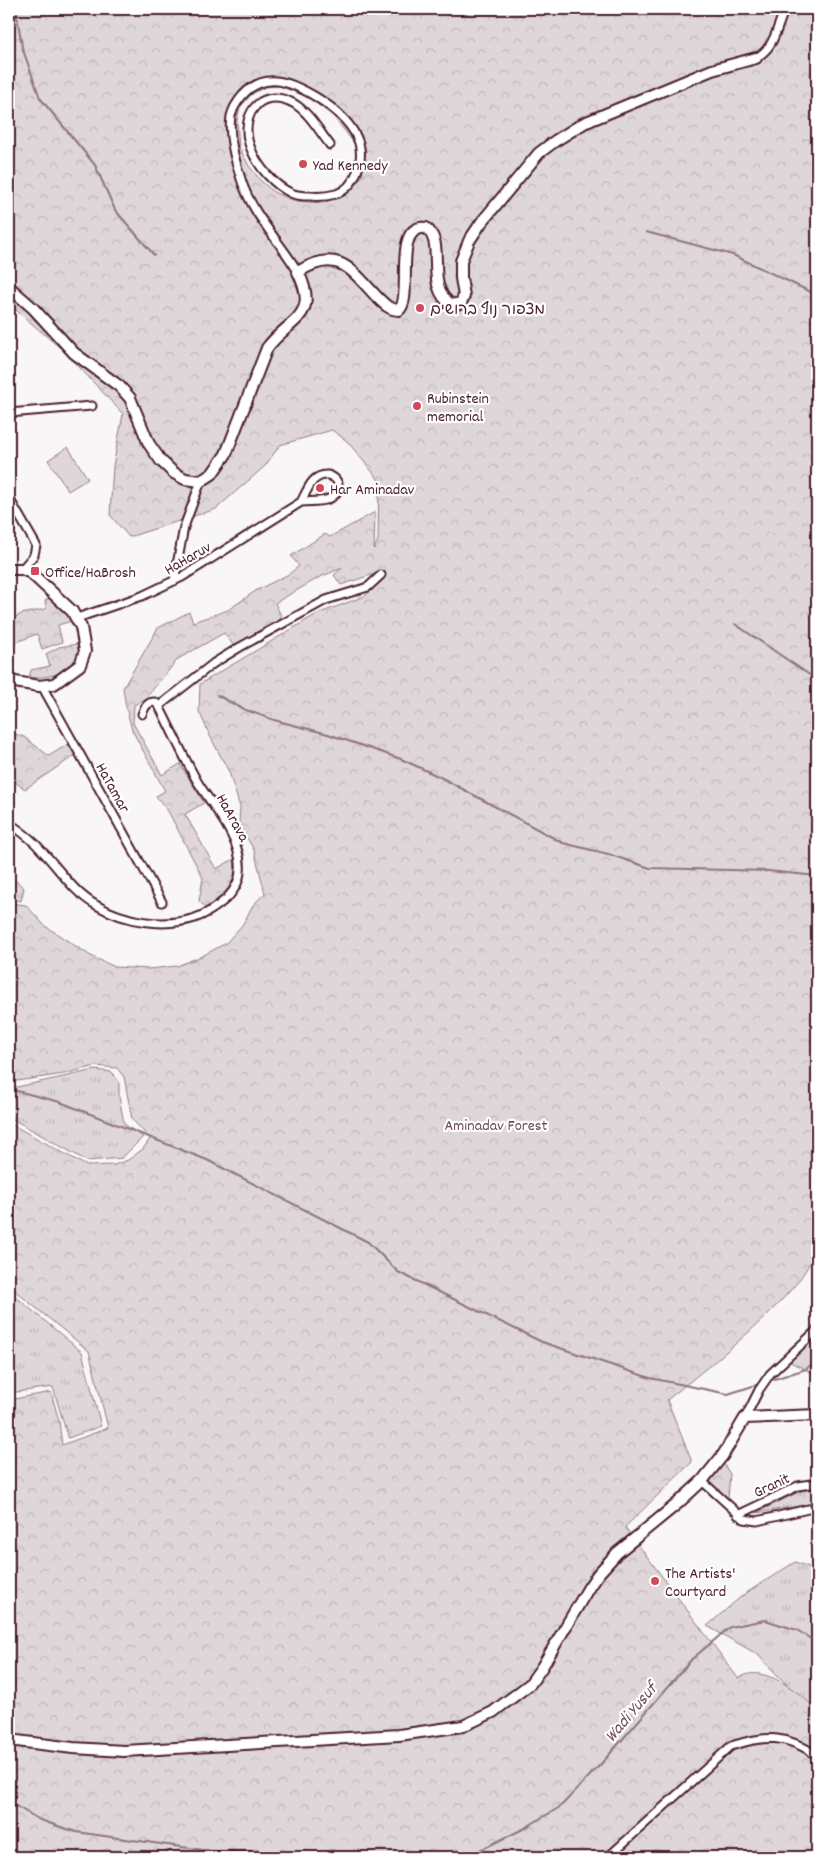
<svg xmlns="http://www.w3.org/2000/svg" width="826" height="1866" viewBox="0 0 826 1866" font-family="Dekko,'Playpen Sans Hebrew',sans-serif">
<defs>
<pattern id="grass-tufts" width="24" height="20" patternUnits="userSpaceOnUse" patternTransform="scale(1.25)"><rect width="24" height="20" fill="#ded6d9"/><path d="M3 7l-1-3M5 7V3M7 7l1-3M15 17l-1-3M17 17v-4M19 17l1-3" fill="none" stroke="#c0b7ba"/></pattern>
<pattern id="forest-crowns" width="20" height="18" patternUnits="userSpaceOnUse" patternTransform="scale(1.25)"><rect width="20" height="18" fill="#ded6d9"/><path d="M2 6a3 3 0 1 1 6 0M12 15a3 3 0 1 1 6 0" fill="none" stroke="#c0b7ba"/></pattern>
</defs>
<rect width="100%" height="100%" fill="#f8f6f7"/>
<filter id="ink" filterUnits="userSpaceOnUse"><feTurbulence type="fractalNoise" baseFrequency=".02" numOctaves="2"/><feDisplacementMap in="SourceGraphic" scale="10" xChannelSelector="R" yChannelSelector="G"/><feConvolveMatrix kernelMatrix="1 2 1 2 8 2 1 2 1" color-interpolation-filters="sRGB"/></filter>
<g filter="url(#ink)">
<!-- grass -->
<path fill="url(#grass-tufts)" stroke="#947a82" d="M 9,875 L 24,888 L 21,901 L 9,898 Z
M 95,1070 L 112,1072 L 119,1083 L 119,1096 L 124,1124 L 143,1137 L 122,1158 L 87,1161 L 9,1117 L 9,1081 L 17,1087 Z
M 9,1291 L 82,1352 L 101,1426 L 68,1438 L 53,1387 L 9,1393 L 9,1363 L 13,1355 L 9,1343 Z
M 817,1336 L 817,1375 L 788,1361 Z
M 814,1489 L 817,1489 L 817,1503 L 756,1513 L 801,1491 Z
M 795,1562 L 817,1570 L 817,1716 L 757,1654 L 707,1626 L 743,1595 Z"/>
<!-- forest -->
<path fill="url(#forest-crowns)" stroke="#947a82" fill-rule="evenodd" d="M 9,9 L 817,9 L 817,1252 C 810,1262 804,1274 796,1284 C 759,1328 711,1364 667,1400 L 692,1462 L 625,1527 L 738,1678 C 741,1677 745,1675 749,1674 C 771,1670 804,1695 817,1711 L 817,1857 L 9,1857 L 9,1400 L 51,1392 L 59,1421 L 62,1445 L 108,1428 L 89,1351 L 9,1286 L 9,1123 L 87,1166 L 114,1165 L 128,1160 L 143,1149 L 150,1139 L 132,1119 L 124,1077 L 117,1068 L 96,1066 L 64,1074 L 17,1081 L 9,1078 L 9,903 L 26,905 L 45,926 L 91,956 L 115,967 L 149,969 L 177,966 L 202,956 L 226,943 L 243,924 L 253,905 L 265,893 L 254,850 L 239,824 L 240,807 L 229,772 L 210,736 L 199,711 L 200,684 L 317,614 L 365,596 L 373,589 L 379,578 L 374,574 L 341,585 L 334,575 L 342,568 L 320,577 L 275,603 L 282,618 L 234,646 L 224,633 L 178,659 L 145,699 L 134,705 L 133,723 L 162,775 L 180,764 L 204,803 L 185,814 L 216,869 L 234,859 C 238,884 224,894 206,908 L 199,901 L 203,878 L 168,811 L 156,796 L 165,791 L 132,730 L 126,707 L 123,688 L 158,628 L 189,612 L 193,622 L 228,610 L 257,590 L 289,574 L 299,566 L 291,556 L 325,534 L 330,537 L 375,512 L 374,549 L 378,540 L 379,480 L 347,441 L 332,430 L 280,445 L 265,466 L 216,509 L 129,537 L 110,515 L 113,466 L 123,414 L 66,353 L 9,304 ZM 279,86 L 308,97 L 334,117 L 361,152 L 363,175 L 347,194 L 323,203 L 296,201 L 275,193 L 261,181 L 249,166 L 239,147 L 237,121 L 240,107 L 252,94 L 265,87 Z
M 49,598 L 74,617 L 75,620 L 58,625 L 62,642 L 42,649 L 37,634 L 9,645 L 9,621 L 21,614 L 46,609 L 45,601 Z
M 77,644 C 78,649 80,655 77,660 C 70,676 43,677 29,678 L 31,670 L 50,666 L 46,654 L 59,647 Z
M 9,732 L 24,737 L 49,756 L 70,743 L 77,754 L 25,789 L 9,778 Z
M 723,1463 L 730,1474 L 728,1498 L 710,1482 Z"/>
<!-- garden -->
<path fill="#ded6d9" stroke="#947a82" d="M 68,447 L 88,479 L 68,491 L 48,460 Z"/>
<g fill="none" stroke-linecap="round" stroke-linejoin="round">
<!-- stream -->
<path stroke="#8f747b" stroke-width="2" d="M 16,9 L 22,47 L 40,98 L 95,165 L 115,210 L 154,255
M 646,232 L 733,255 L 817,295
M 735,624 L 817,680
M 217,695 L 243,709 L 274,720 L 328,734 L 401,759 L 442,778 L 563,843 L 608,854 L 650,868 L 768,871 L 817,876
M 9,1089 L 60,1102 L 207,1160 L 368,1242 L 398,1272 L 542,1342 L 650,1378 L 728,1394 L 759,1384
M 768,1381 L 806,1369 L 817,1360
M 9,1802 L 40,1820 L 76,1832 L 210,1851 L 272,1851 L 337,1857
M 466,1857 L 523,1829 L 560,1807 L 601,1764 L 692,1659 L 730,1627 L 765,1620 L 797,1630 L 817,1643"/>
<!-- street casing -->
<g stroke="#4a1f2b" stroke-width="11">
<path id="street" d="M 756,58 C 776,46 776,28 785,9
M 298,272 C 280,241 252,215 241,179 C 235,160 228,136 231,116 C 233,108 237,102 242,96 C 265,70 291,82 316,97 C 334,108 352,122 359,143 C 364,161 355,188 336,194 C 328,196 318,197 310,196 C 303,196 297,196 291,193 C 274,185 258,167 251,149 C 238,119 258,85 293,103 C 309,112 319,131 330,145
M 9,413 L 92,406
M 9,498 L 36,545 L 34,555 L 22,569
M 174,581 L 184,527 L 201,481
M 77,618 L 142,596 L 182,577 L 301,502 C 308,489 312,474 328,475 C 344,480 340,496 326,500 C 318,502 309,501 301,502
M 42,686 L 162,902
M 159,706 L 214,663 L 240,647 L 326,600 L 368,587 L 381,575
M 9,823 C 21,831 34,841 43,852 C 61,871 73,892 96,905 C 125,922 164,928 195,918 C 207,914 218,906 227,898 C 263,862 217,814 197,781 C 183,756 172,731 159,706 L 155,702 C 147,702 145,707 142,714
M 745,1418 L 759,1390 L 770,1374 L 817,1330
M 702,1481 L 744,1519 L 757,1521 L 808,1509 L 817,1509
M 738,1515 L 798,1486 L 817,1483
M 608,1857 L 731,1746 C 764,1735 788,1734 817,1756"/>
</g>
<!-- secondary casing -->
<g stroke="#4a1f2b" stroke-width="14">
<path id="secondary" d="M 9,287 L 33,308 L 74,353 L 119,386 L 130,398 L 149,444 L 161,461 L 174,473 L 185,479 L 201,481 L 212,474 L 226,454 L 267,348 C 288,319 321,318 298,272 C 337,247 351,269 376,296 C 383,303 389,310 399,310 C 414,298 391,224 426,228 C 447,244 423,286 452,305 L 461,303 L 464,296 L 461,278 L 461,261 L 469,241 L 481,223 L 539,153 L 555,141 L 584,123 L 712,70 L 756,58
M 9,569 L 22,569 L 31,573 L 72,611 L 81,627 L 85,651 L 80,665 L 54,684 L 39,686 L 9,681
M 9,1740 L 73,1748 L 124,1751 L 399,1735 L 463,1726 L 493,1712 L 530,1684 L 542,1667 L 589,1587 L 598,1574 L 617,1553 L 677,1504 L 702,1481 L 723,1455 L 745,1418 L 817,1415"/>
</g>
<!-- street -->
<use href="#street" stroke="#fff" stroke-width="7"/>
<!-- secondary -->
<use href="#secondary" stroke="#fff" stroke-width="10"/>
</g>
</g>
<!-- markers -->
<g fill="#d1495b" stroke="#fff" stroke-width="2">
<circle cx="303" cy="164" r="5"/>
<circle cx="420" cy="308" r="5"/>
<circle cx="417" cy="406" r="5"/>
<circle cx="320" cy="488" r="5"/>
<rect x="30" y="566" width="10" height="10" rx="2.5"/>
<circle cx="655" cy="1581" r="5"/>
</g>
<g text-anchor="middle" stroke-width="4.5" stroke-linejoin="round" paint-order="stroke">
<!-- poi labels -->
<g font-size="16" fill="#4a1f2b" stroke="#fff" text-anchor="start">
<text x="313" y="170">Yad Kennedy</text>
<text x="430" y="314">מצפור נוף ברושים</text>
<text x="427" y="403">Rubinstein<tspan x="427" dy="18">memorial</tspan></text>
<text x="330" y="494">Har Aminadav</text>
<text x="45" y="577">Office/HaBrosh</text>
<text x="665" y="1578">The Artists'<tspan x="665" dy="18">Courtyard</tspan></text>
</g>
<!-- street labels -->
<g font-size="16" fill="#4a1f2b" stroke="#fff">
<text transform="translate(187 557) rotate(-30)" y="6">HaHaruv</text>
<text transform="translate(114 787) rotate(61)" y="6">HaTamar</text>
<text transform="translate(234 817) rotate(61)" y="6">HaArava</text>
<text transform="translate(771 1484) rotate(-25)" y="6">Granit</text>
</g>
<!-- park labels -->
<g font-size="16" fill="#6f4d56" stroke="#fff">
<text x="496" y="1130">Aminadav Forest</text>
</g>
<!-- water labels -->
<g font-size="18" font-style="italic" fill="#72515a" stroke="#fff">
<text transform="translate(630 1712) rotate(-50)" y="6">Wadi Yusuf</text>
</g>
</g>
<!-- margin -->
<rect width="826" height="1866" fill="none" stroke="#fff" stroke-width="30"/>
<rect x="15" y="15" width="796" height="1836" fill="none" stroke="#4a1f2b" stroke-width="2" filter="url(#ink)"/>
</svg>
